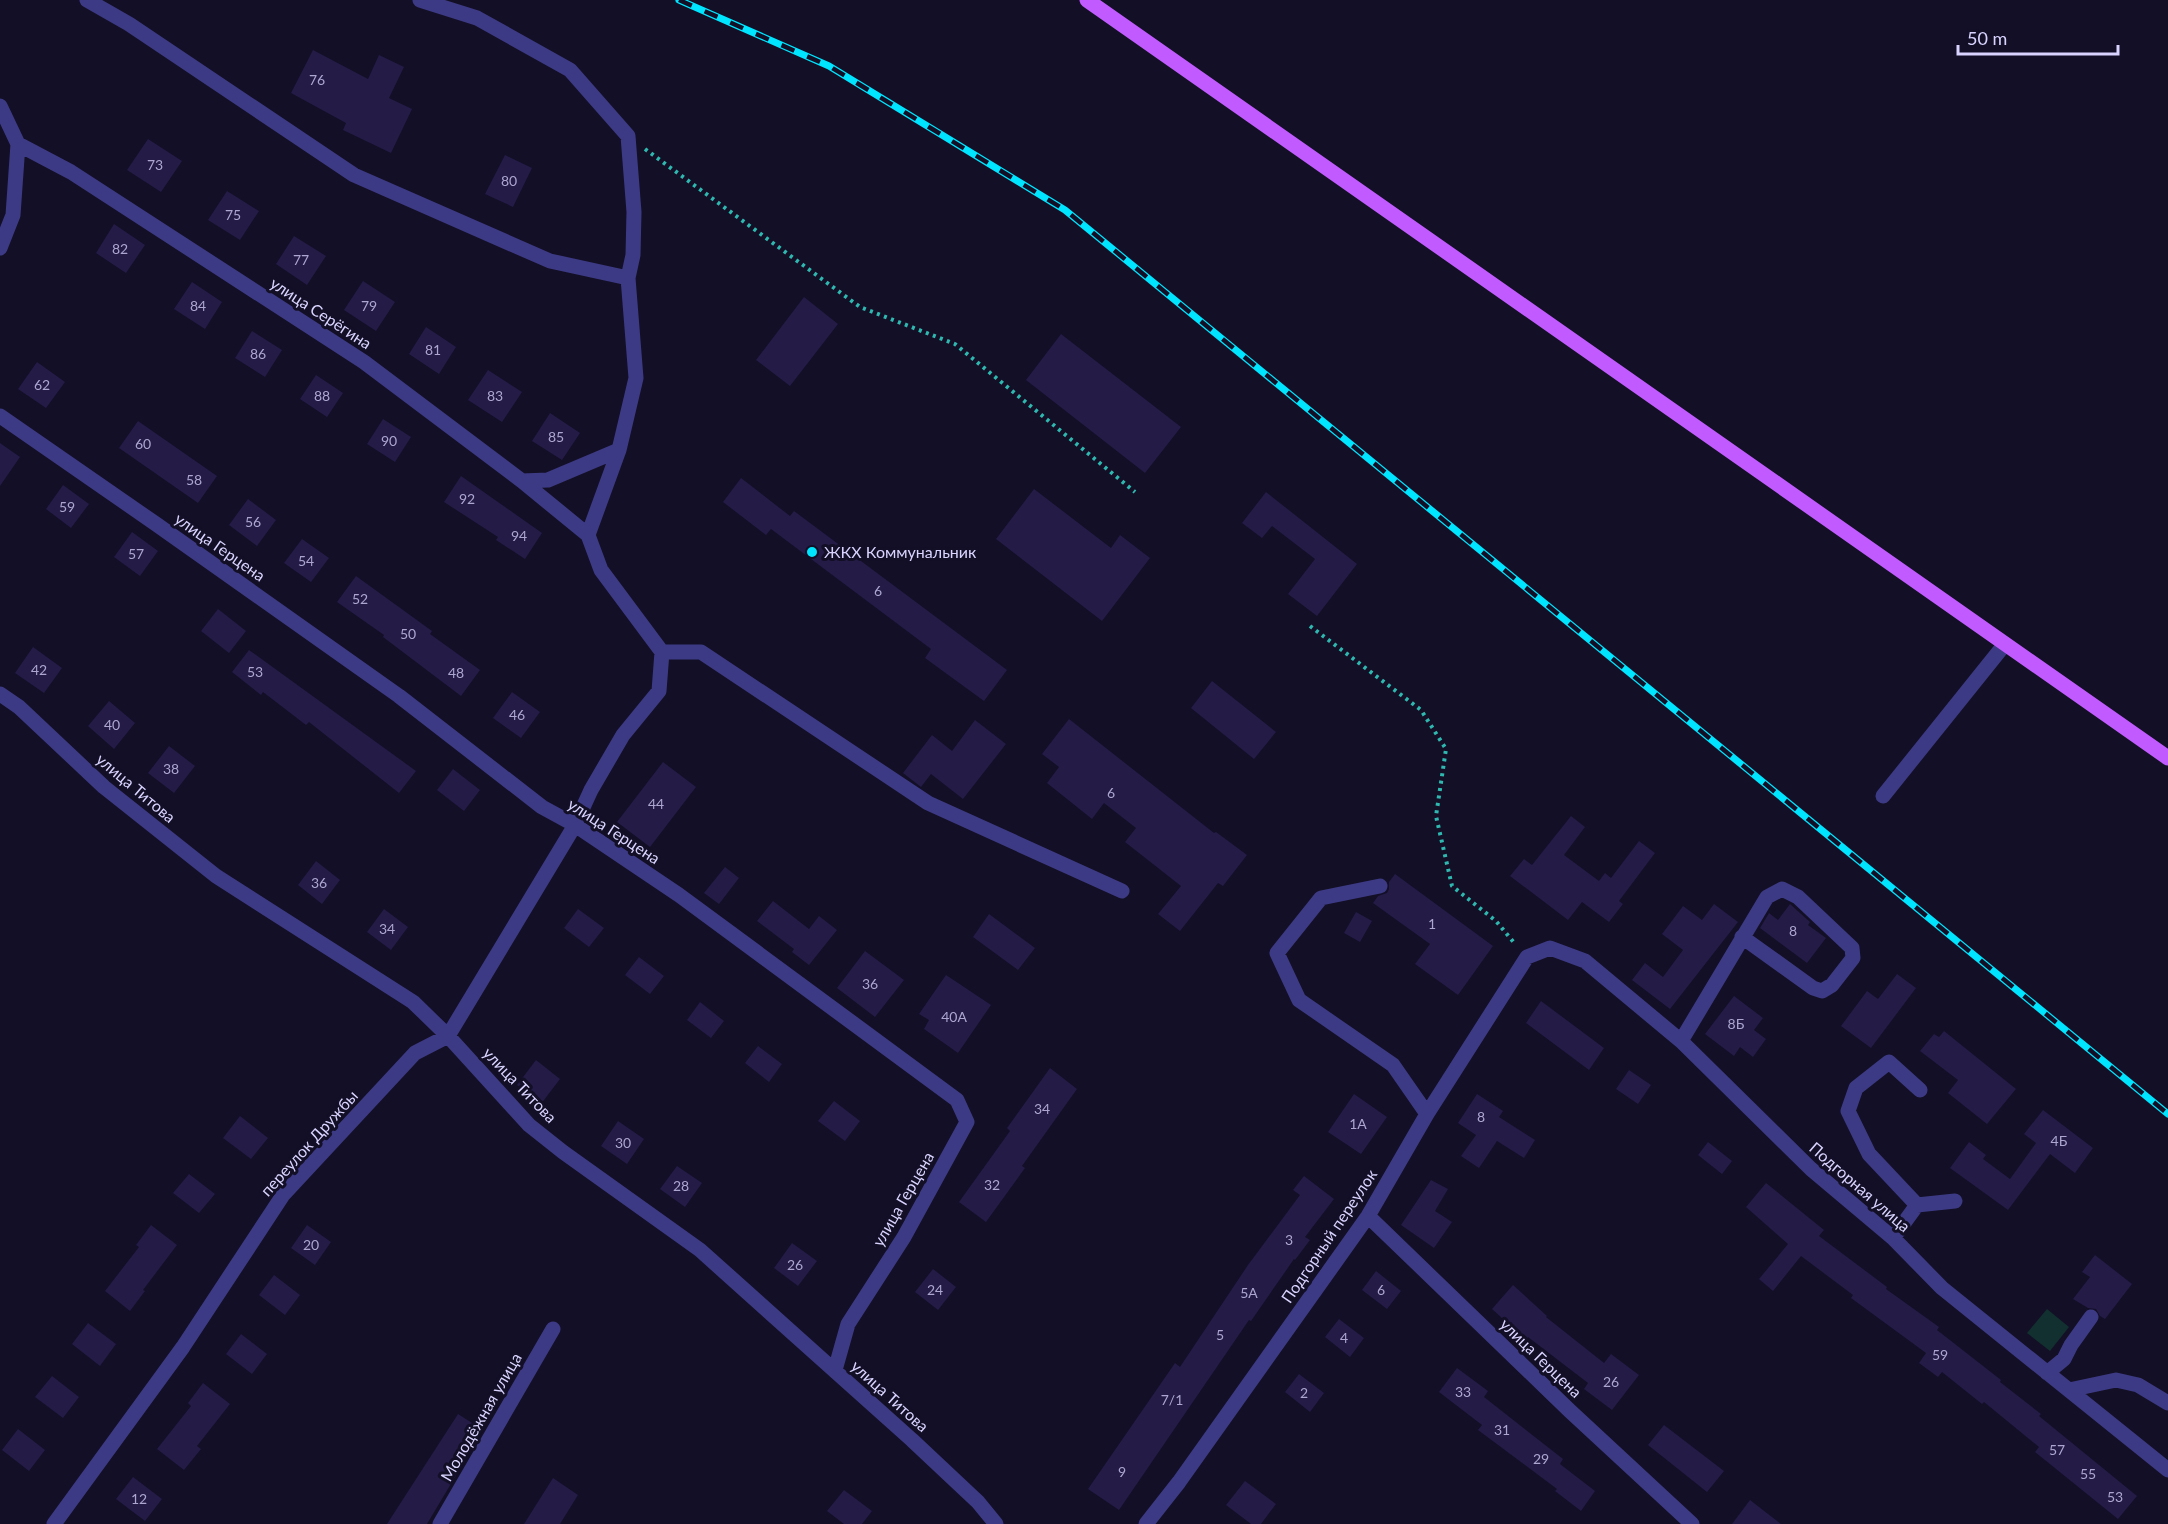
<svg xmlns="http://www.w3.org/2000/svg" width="2168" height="1524" viewBox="0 0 2168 1524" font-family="Lato,sans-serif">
<rect width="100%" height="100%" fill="#130f26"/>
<!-- green -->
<path fill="#12302f" d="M 2047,1309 L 2069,1327 L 2050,1351 L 2027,1333 Z"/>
<!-- building -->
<path fill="#241b47" d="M 313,50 L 368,79 L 379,55 L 404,67 L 389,98 L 412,109 L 391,153 L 343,130 L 346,123 L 291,93 Z
M 148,139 L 182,161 L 161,192 L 127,170 Z
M 505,155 L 532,168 L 513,207 L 485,194 Z
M 227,191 L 259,211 L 240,240 L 208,220 Z
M 114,224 L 145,245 L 126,273 L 96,253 Z
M 294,236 L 326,256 L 307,285 L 276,264 Z
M 363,281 L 395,302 L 376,331 L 344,310 Z
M 192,282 L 222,302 L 205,329 L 174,309 Z
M 804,297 L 838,324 L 790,386 L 756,360 Z
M 426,327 L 456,347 L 439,374 L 409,354 Z
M 252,331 L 282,350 L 265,377 L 235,358 Z
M 1061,334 L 1181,427 L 1145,473 L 1026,380 Z
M 37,362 L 65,382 L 46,408 L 18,389 Z
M 488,370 L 522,392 L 502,422 L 468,400 Z
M 316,375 L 343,393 L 327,417 L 300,399 Z
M 550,413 L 580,433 L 562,460 L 532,441 Z
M 383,419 L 411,437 L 395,462 L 367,444 Z
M 138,421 L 217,476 L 198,503 L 119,448 Z
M 0,443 L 20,457 L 0,486 Z
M 461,476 L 542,533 L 525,559 L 496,540 L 498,537 L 444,502 Z
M 741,478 L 790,516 L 794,511 L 1007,670 L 984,701 L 925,658 L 931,649 L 771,529 L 766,535 L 723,502 Z
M 63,485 L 89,504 L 71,528 L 46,509 Z
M 1034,489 L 1111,548 L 1120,535 L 1150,558 L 1102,621 L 996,539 Z
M 1266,492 L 1357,564 L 1317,616 L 1288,594 L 1315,559 L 1272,526 L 1262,538 L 1242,523 Z
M 248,499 L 276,520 L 257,546 L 229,525 Z
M 132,532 L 158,551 L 140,576 L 114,557 Z
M 302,539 L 329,558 L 311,582 L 284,563 Z
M 356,576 L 432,631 L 430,634 L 480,670 L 461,696 L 383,637 L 384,635 L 337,602 Z
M 218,609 L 246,631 L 229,653 L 201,631 Z
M 33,647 L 62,668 L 44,693 L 15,673 Z
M 249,650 L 416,771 L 399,793 L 309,722 L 306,725 L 263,692 L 261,695 L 232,672 Z
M 1212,681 L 1276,732 L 1254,759 L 1191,708 Z
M 512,692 L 540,712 L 521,738 L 493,718 Z
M 109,701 L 135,723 L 114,749 L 88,726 Z
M 1069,719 L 1214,833 L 1216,832 L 1247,855 L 1223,886 L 1218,883 L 1180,931 L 1158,914 L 1181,886 L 1125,842 L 1136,828 L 1104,803 L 1092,819 L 1047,783 L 1059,767 L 1042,754 Z
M 975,720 L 1006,744 L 963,799 L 931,774 L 921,787 L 903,773 L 932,735 L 952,751 Z
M 169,746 L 195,766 L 174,793 L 148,773 Z
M 663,762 L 696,787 L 650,847 L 617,822 Z
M 453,769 L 480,790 L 464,811 L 437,790 Z
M 1571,816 L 1585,827 L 1564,855 L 1599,881 L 1605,873 L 1611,878 L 1639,841 L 1655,853 L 1619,901 L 1623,904 L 1609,922 L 1582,902 L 1568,920 L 1510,876 L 1524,859 L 1532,865 Z
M 316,861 L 340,880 L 322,904 L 298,885 Z
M 725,867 L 739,878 L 719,904 L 704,893 Z
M 1395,874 L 1493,946 L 1458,995 L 1415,964 L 1430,944 L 1373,903 L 1378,896 L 1387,893 L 1389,889 L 1389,882 Z
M 773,901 L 809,929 L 819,916 L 837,930 L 809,965 L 792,952 L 794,949 L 757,921 Z
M 1714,904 L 1738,922 L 1670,1009 L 1632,980 L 1645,963 L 1663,977 L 1683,950 L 1662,934 L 1683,906 L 1702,920 Z
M 1790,904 L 1810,922 L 1808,925 L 1826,938 L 1807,963 L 1760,928 L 1769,913 L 1778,920 Z
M 384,909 L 408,927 L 391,950 L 367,932 Z
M 578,909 L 604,928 L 589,947 L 564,928 Z
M 1356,912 L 1372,921 L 1360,942 L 1344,933 Z
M 989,914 L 1035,948 L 1018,970 L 973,937 Z
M 865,951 L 904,980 L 875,1017 L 837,988 Z
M 639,957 L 664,976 L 650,994 L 625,975 Z
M 1897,974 L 1916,988 L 1871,1048 L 1841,1026 L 1867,991 L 1878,999 Z
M 946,975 L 991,1005 L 958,1053 L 924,1029 L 929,1020 L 919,1014 Z
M 1734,996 L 1763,1018 L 1754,1030 L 1766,1039 L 1753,1057 L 1740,1047 L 1734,1056 L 1705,1034 Z
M 1541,1001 L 1604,1048 L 1589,1070 L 1526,1023 Z
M 700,1002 L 724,1021 L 711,1038 L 687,1020 Z
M 1944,1031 L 2016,1089 L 1987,1124 L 1948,1093 L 1958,1080 L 1920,1051 L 1934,1034 L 1939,1037 Z
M 758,1046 L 782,1064 L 769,1082 L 745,1063 Z
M 536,1060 L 560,1079 L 541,1104 L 517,1085 Z
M 1050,1068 L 1077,1089 L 1022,1166 L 1025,1168 L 986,1222 L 959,1202 L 1010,1131 L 1007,1128 Z
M 1629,1070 L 1651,1085 L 1638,1104 L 1616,1089 Z
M 1354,1094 L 1387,1117 L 1361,1154 L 1328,1132 Z
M 1477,1094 L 1503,1111 L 1499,1117 L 1535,1140 L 1524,1158 L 1497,1141 L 1479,1168 L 1461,1156 L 1476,1135 L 1458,1123 Z
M 834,1101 L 860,1121 L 845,1141 L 818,1121 Z
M 2043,1110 L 2093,1148 L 2075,1173 L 2050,1154 L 2008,1210 L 1950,1168 L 1969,1142 L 1986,1155 L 1983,1159 L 2010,1179 L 2036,1143 L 2024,1134 Z
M 240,1116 L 268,1138 L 251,1159 L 223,1138 Z
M 618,1121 L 644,1139 L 627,1164 L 601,1146 Z
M 1708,1142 L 1732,1161 L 1722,1174 L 1698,1155 Z
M 677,1166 L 702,1183 L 685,1207 L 660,1189 Z
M 189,1174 L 215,1194 L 199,1213 L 173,1193 Z
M 1304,1176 L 1334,1199 L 1305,1237 L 1310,1240 L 1295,1260 L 1294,1259 L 1251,1321 L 1249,1320 L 1119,1510 L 1088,1489 L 1175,1363 L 1180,1367 L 1248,1265 L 1300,1195 L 1293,1190 Z
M 1431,1180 L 1448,1189 L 1435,1211 L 1452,1222 L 1434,1248 L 1401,1225 Z
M 1766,1183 L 1824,1230 L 1819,1236 L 1887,1287 L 1886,1289 L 1939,1327 L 1937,1330 L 2001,1380 L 2000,1382 L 2041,1414 L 2039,1416 L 2137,1496 L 2118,1519 L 2035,1452 L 2039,1447 L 1984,1402 L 1982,1404 L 1942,1372 L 1938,1377 L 1919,1363 L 1926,1353 L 1851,1298 L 1853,1295 L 1801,1256 L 1773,1291 L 1759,1279 L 1788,1244 L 1746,1207 Z
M 151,1225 L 177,1245 L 143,1290 L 145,1291 L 130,1311 L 105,1291 L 139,1247 L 136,1245 Z
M 307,1225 L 331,1242 L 315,1265 L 291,1248 Z
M 792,1243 L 817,1261 L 798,1286 L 774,1268 Z
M 2095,1255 L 2132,1284 L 2105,1319 L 2100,1316 L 2096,1309 L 2088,1308 L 2073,1299 L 2090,1277 L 2082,1272 Z
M 933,1269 L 956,1287 L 938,1310 L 915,1292 Z
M 1376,1271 L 1401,1291 L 1387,1309 L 1362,1290 Z
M 274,1275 L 300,1295 L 285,1315 L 259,1295 Z
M 1513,1285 L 1547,1316 L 1546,1317 L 1604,1363 L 1611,1354 L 1639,1375 L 1612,1410 L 1584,1389 L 1588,1383 L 1528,1337 L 1526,1340 L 1492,1309 Z
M 1339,1319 L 1364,1338 L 1350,1357 L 1325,1337 Z
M 88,1323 L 116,1344 L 100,1366 L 72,1344 Z
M 241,1334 L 267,1354 L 252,1374 L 226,1354 Z
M 1457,1368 L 1488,1391 L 1484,1397 L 1563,1459 L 1560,1464 L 1595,1491 L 1581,1511 L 1555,1491 L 1557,1489 L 1478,1430 L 1482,1425 L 1439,1392 Z
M 1299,1374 L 1324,1393 L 1310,1412 L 1285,1392 Z
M 52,1376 L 79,1397 L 63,1418 L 35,1397 Z
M 203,1383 L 230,1404 L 197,1446 L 201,1449 L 184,1470 L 157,1449 L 191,1406 L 188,1403 Z
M 458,1414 L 483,1430 L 427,1524 L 387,1524 Z
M 1664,1425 L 1724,1471 L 1707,1492 L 1648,1445 Z
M 18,1429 L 45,1450 L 29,1471 L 2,1450 Z
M 133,1477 L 162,1499 L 145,1521 L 116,1499 Z
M 553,1478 L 578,1495 L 560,1524 L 524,1524 Z
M 1245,1481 L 1276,1504 L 1261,1524 L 1251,1524 L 1226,1505 Z
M 844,1490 L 872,1511 L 862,1524 L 844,1524 L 827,1511 Z
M 1750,1500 L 1781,1524 L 1732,1524 Z"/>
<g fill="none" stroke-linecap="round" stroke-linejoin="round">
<!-- path -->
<path stroke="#2fb8b0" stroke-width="4" stroke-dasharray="3 4.5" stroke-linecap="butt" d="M 645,149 L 860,307 L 955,344 L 1135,492
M 1310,626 L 1421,710 L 1446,749 L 1436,816 L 1452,886 L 1496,921 L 1516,945"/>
<!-- minor -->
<path stroke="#3d3a85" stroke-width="15" d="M 420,0 L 477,18 L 570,70 L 628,136 L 634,212 L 633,255 L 628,278
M 0,106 L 18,144 L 13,215 L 0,248
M 18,144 L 71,172 L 364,362 L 522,481 L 588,535
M 0,416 L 156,524 L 399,696 L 542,807 L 575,825 L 679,895 L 957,1100 L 967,1122 L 904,1237 L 848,1324 L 835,1370
M 522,481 L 548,480 L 619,450
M 662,652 L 701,652 L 928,803 L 1122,891
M 0,694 L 19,707 L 104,787 L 216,876 L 413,1002 L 448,1036 L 529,1125 L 563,1152 L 700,1250 L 912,1440 L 978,1502 L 996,1524
M 1883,796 L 2005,644
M 1380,886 L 1321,898 L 1277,953 L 1299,1000 L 1393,1065 L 1427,1114
M 1681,1041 L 1767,897 L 1782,889 L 1798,897 L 1852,948 L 1853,958 L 1832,985 L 1822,991 L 1813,988 L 1742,937
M 1917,1205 L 1869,1154 L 1848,1111 L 1856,1088 L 1889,1062 L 1920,1090
M 1368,1216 L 1570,1411 L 1692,1524
M 1893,1238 L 1917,1205 L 1955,1201
M 2047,1373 L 2064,1359 L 2071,1345 L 2091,1317
M 2069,1390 L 2116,1380 L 2138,1385 L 2168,1403
M 54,1524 L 183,1347 L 283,1195 L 415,1053 L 448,1036 L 575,825 L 591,790 L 623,735 L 659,691 L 662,652 L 601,570 L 588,535 L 619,450 L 636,378 L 628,278 L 550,261 L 354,175 L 129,24 L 87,0
M 440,1524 L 553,1329
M 1146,1524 L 1179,1482 L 1368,1216 L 1427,1114 L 1527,957 L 1550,948 L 1585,961 L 1681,1041 L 1811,1169 L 1893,1238 L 1942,1288 L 2168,1470"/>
<!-- major -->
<path stroke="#c25bff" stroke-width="15" d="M 1087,0 L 2168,758"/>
<!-- rail casing -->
<g stroke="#00e5ff" stroke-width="7">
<path id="rail" d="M 679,0 L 829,66 L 1065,210 L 2168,1114"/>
</g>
<!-- rail -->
<use href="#rail" stroke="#130f26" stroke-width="4.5" stroke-dasharray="14" stroke-linecap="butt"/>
</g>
<!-- markers -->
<circle fill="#00e5ff" stroke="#130f26" stroke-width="2" cx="812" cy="552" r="6"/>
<g text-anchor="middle" stroke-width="6" stroke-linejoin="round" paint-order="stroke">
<!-- number labels -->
<g font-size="14" fill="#aca6d1">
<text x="317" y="85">76</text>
<text x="155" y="170">73</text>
<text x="509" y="186">80</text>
<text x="233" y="220">75</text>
<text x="120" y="254">82</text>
<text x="301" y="265">77</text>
<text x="198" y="311">84</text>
<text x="369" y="311">79</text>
<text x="433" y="355">81</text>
<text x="258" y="359">86</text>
<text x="42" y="390">62</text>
<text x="322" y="401">88</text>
<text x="495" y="401">83</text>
<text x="556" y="442">85</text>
<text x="389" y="446">90</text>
<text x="143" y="449">60</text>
<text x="194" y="485">58</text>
<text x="467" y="504">92</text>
<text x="67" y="512">59</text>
<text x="253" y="527">56</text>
<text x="519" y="541">94</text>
<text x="136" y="559">57</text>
<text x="306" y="566">54</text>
<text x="878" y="596">6</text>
<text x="360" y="604">52</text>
<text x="408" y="639">50</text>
<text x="39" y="675">42</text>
<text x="255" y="677">53</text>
<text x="456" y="678">48</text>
<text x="517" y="720">46</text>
<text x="112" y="730">40</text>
<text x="171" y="774">38</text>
<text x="1111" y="798">6</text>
<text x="656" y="809">44</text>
<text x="319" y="888">36</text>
<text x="1432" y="929">1</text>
<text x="387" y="934">34</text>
<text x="1793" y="936">8</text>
<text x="870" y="989">36</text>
<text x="954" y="1022">40А</text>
<text x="1736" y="1029">8Б</text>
<text x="1042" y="1114">34</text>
<text x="1481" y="1122">8</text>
<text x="1358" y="1129">1А</text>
<text x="2059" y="1146">4Б</text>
<text x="623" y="1148">30</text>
<text x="992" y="1190">32</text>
<text x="681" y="1191">28</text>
<text x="1289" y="1245">3</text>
<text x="311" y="1250">20</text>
<text x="795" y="1270">26</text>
<text x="935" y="1295">24</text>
<text x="1381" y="1295">6</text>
<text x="1249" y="1298">5А</text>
<text x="1220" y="1340">5</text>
<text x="1344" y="1343">4</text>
<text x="1940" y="1360">59</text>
<text x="1611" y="1387">26</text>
<text x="1463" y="1397">33</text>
<text x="1304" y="1398">2</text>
<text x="1172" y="1405">7/1</text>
<text x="1502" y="1435">31</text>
<text x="2057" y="1455">57</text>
<text x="1541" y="1464">29</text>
<text x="1122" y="1477">9</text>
<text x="2088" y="1479">55</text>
<text x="2115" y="1502">53</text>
<text x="139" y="1504">12</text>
</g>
<!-- street labels -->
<g font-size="16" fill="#d9d4ff" stroke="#130f26">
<text transform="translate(321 313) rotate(33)" y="6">улица Серёгина</text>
<text transform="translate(220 547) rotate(35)" y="6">улица Герцена</text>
<text transform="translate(136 788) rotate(40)" y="6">улица Титова</text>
<text transform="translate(614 831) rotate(33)" y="6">улица Герцена</text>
<text transform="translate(520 1085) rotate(46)" y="6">улица Титова</text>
<text transform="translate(309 1143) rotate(-48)" y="6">переулок Дружбы</text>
<text transform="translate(1860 1187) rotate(41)" y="6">Подгорная улица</text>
<text transform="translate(903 1199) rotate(-60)" y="6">улица Герцена</text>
<text transform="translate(1329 1236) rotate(-56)" y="6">Подгорный переулок</text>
<text transform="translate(1541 1358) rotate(44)" y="6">улица Герцена</text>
<text transform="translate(890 1396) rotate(42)" y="6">улица Титова</text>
<text transform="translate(481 1417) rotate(-60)" y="6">Молодёжная улица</text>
</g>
<!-- poi labels -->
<g font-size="16" fill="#d9d4ff" stroke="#130f26" text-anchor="start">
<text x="824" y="558">ЖКХ Коммунальник</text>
</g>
</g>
<!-- scale -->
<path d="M1958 45v9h160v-9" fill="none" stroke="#d9d4ff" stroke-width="3"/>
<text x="1967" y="45" font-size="18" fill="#d9d4ff" stroke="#130f26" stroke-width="4.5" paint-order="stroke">50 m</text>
</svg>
